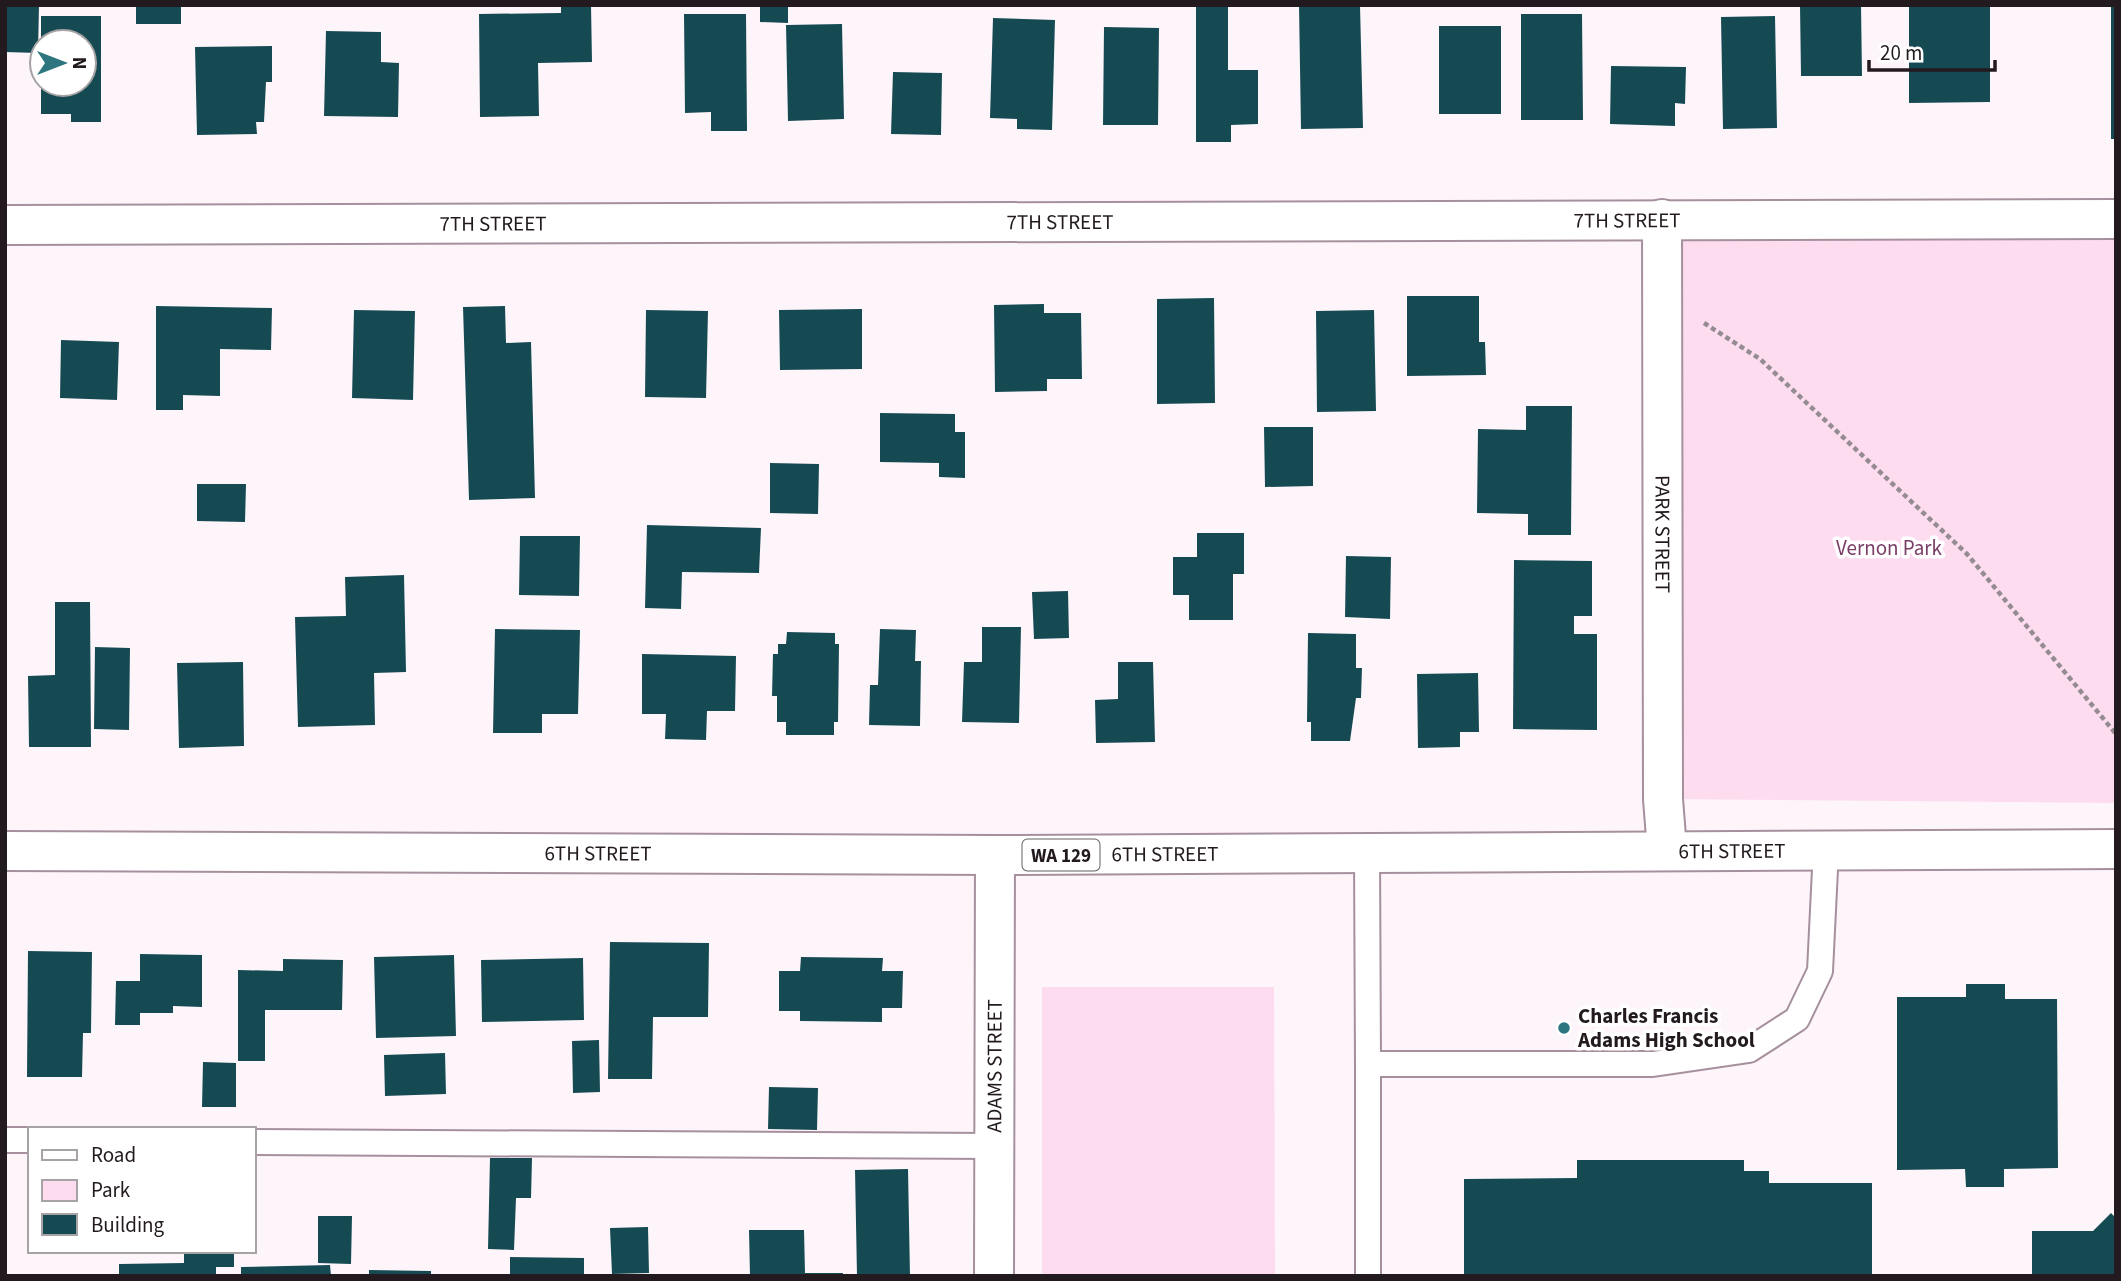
<svg xmlns="http://www.w3.org/2000/svg" width="2121" height="1281" viewBox="0 0 2121 1281" font-family="'Source Sans 3',sans-serif">
<rect width="100%" height="100%" fill="#fef5fb"/>
<!-- green -->
<path fill="#fddcf0" d="M 1662,219 L 2116,219 L 2116,803 L 1663,799 Z
M 1042,987 L 1274,987 L 1275,1276 L 1042,1276 Z"/>
<!-- building -->
<path fill="#164a52" d="M 5,5 L 39,5 L 38,53 L 5,52 Z
M 136,5 L 181,5 L 181,24 L 136,24 Z
M 561,5 L 591,5 L 592,62 L 538,63 L 539,116 L 480,117 L 479,14 L 561,13 Z
M 760,5 L 788,5 L 788,23 L 760,22 Z
M 1196,5 L 1228,5 L 1228,70 L 1258,70 L 1258,124 L 1231,125 L 1231,142 L 1196,142 Z
M 1299,5 L 1360,5 L 1363,128 L 1301,129 Z
M 1800,5 L 1861,5 L 1862,76 L 1801,76 Z
M 1909,5 L 1990,6 L 1990,102 L 1909,103 Z
M 2111,5 L 2116,5 L 2116,139 L 2111,139 Z
M 684,14 L 746,14 L 747,131 L 711,131 L 711,112 L 685,113 Z
M 1521,14 L 1582,14 L 1583,120 L 1521,120 Z
M 41,16 L 101,16 L 101,122 L 71,122 L 71,114 L 41,114 L 41,84 L 84,84 L 84,42 L 41,42 Z
M 1775,16 L 1777,128 L 1723,129 L 1721,17 Z
M 993,18 L 1055,20 L 1052,130 L 1017,129 L 1017,119 L 990,118 Z
M 842,24 L 844,119 L 788,121 L 786,25 Z
M 1439,26 L 1501,26 L 1501,114 L 1439,114 Z
M 1104,27 L 1159,28 L 1158,125 L 1103,125 Z
M 326,31 L 381,32 L 381,62 L 399,63 L 398,117 L 324,116 Z
M 272,46 L 272,82 L 266,82 L 264,122 L 256,122 L 257,134 L 197,135 L 195,47 Z
M 1611,66 L 1686,67 L 1685,104 L 1675,103 L 1675,126 L 1610,124 Z
M 893,72 L 942,73 L 941,135 L 891,134 Z
M 1407,296 L 1479,296 L 1479,342 L 1485,342 L 1486,375 L 1407,376 Z
M 1214,298 L 1215,403 L 1157,404 L 1157,299 Z
M 1044,304 L 1044,313 L 1081,313 L 1082,379 L 1047,379 L 1047,391 L 995,392 L 994,305 Z
M 156,306 L 272,308 L 271,350 L 220,349 L 220,396 L 183,395 L 183,410 L 156,410 Z
M 505,306 L 506,343 L 531,342 L 535,498 L 469,500 L 463,307 Z
M 862,309 L 862,369 L 780,370 L 779,310 Z
M 354,310 L 415,311 L 413,400 L 352,398 Z
M 646,310 L 708,311 L 706,398 L 645,397 Z
M 1374,310 L 1376,411 L 1317,412 L 1316,311 Z
M 61,340 L 119,342 L 117,400 L 60,398 Z
M 1526,406 L 1572,406 L 1571,535 L 1528,535 L 1528,514 L 1477,513 L 1478,429 L 1526,430 Z
M 880,413 L 955,414 L 955,432 L 965,432 L 965,478 L 939,477 L 939,463 L 880,462 Z
M 1264,427 L 1313,427 L 1313,486 L 1265,487 Z
M 770,463 L 819,464 L 818,514 L 770,513 Z
M 197,484 L 246,484 L 245,522 L 197,521 Z
M 647,525 L 761,528 L 759,573 L 682,572 L 681,609 L 645,608 Z
M 1197,533 L 1244,533 L 1244,574 L 1233,574 L 1233,620 L 1189,620 L 1189,595 L 1173,595 L 1173,557 L 1197,557 Z
M 520,536 L 580,536 L 579,596 L 519,595 Z
M 1346,556 L 1391,557 L 1390,619 L 1345,617 Z
M 1514,560 L 1592,561 L 1592,616 L 1574,616 L 1574,634 L 1597,634 L 1597,730 L 1513,729 Z
M 404,575 L 406,672 L 374,673 L 375,725 L 298,727 L 295,617 L 346,616 L 345,577 Z
M 1068,591 L 1069,638 L 1034,639 L 1032,592 Z
M 55,602 L 90,602 L 91,747 L 29,747 L 28,676 L 55,675 Z
M 982,627 L 1021,627 L 1019,723 L 962,722 L 964,662 L 982,662 Z
M 495,629 L 580,630 L 578,714 L 542,714 L 542,733 L 493,733 Z
M 880,629 L 916,630 L 915,661 L 921,661 L 920,726 L 869,725 L 870,685 L 878,685 Z
M 787,632 L 835,633 L 835,644 L 839,644 L 838,722 L 834,722 L 834,735 L 786,735 L 786,722 L 777,722 L 777,696 L 772,696 L 773,654 L 778,654 L 778,644 L 786,644 Z
M 1308,633 L 1356,634 L 1356,668 L 1362,668 L 1361,698 L 1356,698 L 1350,741 L 1311,741 L 1311,722 L 1307,722 Z
M 95,647 L 130,648 L 129,730 L 94,729 Z
M 642,654 L 736,656 L 735,711 L 707,711 L 706,740 L 665,739 L 666,714 L 642,714 Z
M 243,662 L 244,746 L 179,748 L 177,663 Z
M 1118,662 L 1153,662 L 1155,742 L 1096,743 L 1095,700 L 1118,699 Z
M 1478,673 L 1479,732 L 1460,732 L 1460,747 L 1418,748 L 1417,674 Z
M 610,942 L 709,943 L 708,1017 L 653,1017 L 652,1079 L 608,1079 Z
M 28,951 L 92,952 L 91,1033 L 83,1033 L 82,1077 L 27,1077 Z
M 140,954 L 202,955 L 202,1007 L 173,1006 L 173,1013 L 140,1013 L 140,1025 L 115,1025 L 116,981 L 140,981 Z
M 454,955 L 456,1036 L 376,1038 L 374,957 Z
M 801,957 L 883,958 L 882,971 L 903,971 L 902,1008 L 882,1008 L 882,1022 L 800,1021 L 800,1011 L 779,1011 L 779,971 L 800,971 Z
M 583,958 L 584,1020 L 482,1022 L 481,960 Z
M 283,959 L 343,960 L 342,1010 L 265,1010 L 265,1061 L 238,1061 L 238,970 L 283,971 Z
M 1966,984 L 2005,984 L 2005,999 L 2057,999 L 2058,1168 L 2004,1169 L 2004,1187 L 1966,1187 L 1965,1169 L 1897,1170 L 1897,997 L 1966,997 Z
M 599,1040 L 600,1092 L 573,1093 L 572,1041 Z
M 445,1053 L 446,1094 L 385,1096 L 384,1055 Z
M 203,1062 L 236,1063 L 236,1107 L 202,1107 Z
M 769,1087 L 818,1088 L 817,1130 L 768,1129 Z
M 490,1158 L 532,1158 L 531,1198 L 516,1198 L 514,1250 L 488,1249 Z
M 1577,1160 L 1744,1160 L 1744,1171 L 1769,1171 L 1769,1183 L 1872,1183 L 1872,1276 L 1464,1276 L 1464,1179 L 1577,1178 Z
M 908,1169 L 910,1276 L 857,1276 L 855,1170 Z
M 2111,1213 L 2116,1218 L 2116,1276 L 2032,1276 L 2032,1231 L 2093,1231 Z
M 318,1216 L 352,1216 L 351,1264 L 318,1263 Z
M 648,1227 L 649,1273 L 612,1274 L 610,1228 Z
M 749,1230 L 804,1230 L 805,1273 L 843,1273 L 843,1276 L 750,1276 Z
M 184,1251 L 234,1251 L 234,1267 L 216,1267 L 216,1276 L 119,1276 L 119,1264 L 184,1263 Z
M 510,1257 L 584,1258 L 584,1276 L 510,1276 Z
M 330,1265 L 331,1276 L 241,1276 L 241,1267 Z
M 369,1270 L 431,1271 L 431,1276 L 369,1276 Z"/>
<g fill="none" stroke-linecap="round" stroke-linejoin="round">
<!-- lane casing -->
<g stroke="#a6909e" stroke-width="28">
<path id="lane" d="M 1367,852 L 1368,1064
M 5,1140 L 30,1140
M 254,1142 L 994,1146
M 1368,1276 L 1368,1064 L 1653,1064 L 1749,1050 L 1797,1019 L 1820,971 L 1826,849"/>
</g>
<!-- street casing -->
<g stroke="#a6909e" stroke-width="42">
<g id="street">
<path id="s1" d="M 1662,219 L 1663,799 L 1667,850"/>
<path id="s2" d="M 5,225 L 2116,219"/>
</g>
</g>
<!-- secondary casing -->
<g stroke="#a6909e" stroke-width="42">
<g id="secondary">
<path id="s3" d="M 994,1276 L 995,855"/>
</g>
</g>
<!-- primary casing -->
<g stroke="#a6909e" stroke-width="42">
<g id="primary">
<path id="s4" d="M 5,851 L 995,855 L 2116,849"/>
</g>
</g>
<!-- path -->
<path stroke="#958c92" stroke-width="4.5" stroke-dasharray="5 3.5" stroke-linecap="butt" d="M 1704,323 L 1760,359 L 1967,554 L 2116,734"/>
<!-- lane -->
<use href="#lane" stroke="#fff" stroke-width="24"/>
<!-- street -->
<use href="#street" stroke="#fff" stroke-width="38"/>
<!-- secondary -->
<use href="#secondary" stroke="#fff" stroke-width="38"/>
<!-- primary -->
<use href="#primary" stroke="#fff" stroke-width="38"/>
</g>
<!-- markers -->
<circle fill="#2d757f" stroke="#fff" stroke-width="2.5" cx="1564" cy="1028" r="7"/>
<g text-anchor="middle" stroke-width="7" stroke-linejoin="round" paint-order="stroke">
<!-- shield labels -->
<rect fill="#fff" stroke="#645f62" stroke-width="2" x="1022.5" y="839.5" width="77" height="31" rx="5"/>
<g font-size="19" font-weight="bold" fill="#221a1f">
<text x="1061" y="862">WA 129</text>
</g>
<!-- street labels -->
<g font-size="21" fill="#221a1f" stroke="#fff">
<text dy="7" stroke="none"><textPath href="#s2" startOffset="1622">7TH STREET</textPath></text>
<text dy="7" stroke="none"><textPath href="#s2" startOffset="1055">7TH STREET</textPath></text>
<text dy="7" stroke="none"><textPath href="#s2" startOffset="488">7TH STREET</textPath></text>
<text dy="7" stroke="none"><textPath href="#s1" startOffset="315">PARK STREET</textPath></text>
<text dy="7" stroke="none"><textPath href="#s4" startOffset="1727">6TH STREET</textPath></text>
<text dy="7" stroke="none"><textPath href="#s4" startOffset="593">6TH STREET</textPath></text>
<text dy="7" stroke="none"><textPath href="#s4" startOffset="1160">6TH STREET</textPath></text>
<text dy="7" stroke="none"><textPath href="#s3" startOffset="210">ADAMS STREET</textPath></text>
</g>
<!-- park labels -->
<g font-size="21" fill="#7a3e67" stroke="#fff">
<text x="1889" y="555">Vernon Park</text>
</g>
<!-- poi labels -->
<g font-size="21" font-weight="bold" fill="#221a1f" stroke="#fff" text-anchor="start">
<text x="1578" y="1023">Charles Francis<tspan x="1578" dy="24">Adams High School</tspan></text>
</g>
</g>
<!-- border -->
<rect width="2121" height="1281" fill="none" stroke="#221a1f" stroke-width="14"/>
<!-- legend -->
<rect x="28" y="1127" width="228" height="126" fill="#ffffff" stroke="#a7a3a5" stroke-width="2"/>
<rect x="42" y="1150" width="35" height="10" fill="#ffffff" stroke="#a7a3a5" stroke-width="2"/>
<text x="91" y="1162" font-size="21" fill="#221a1f">Road</text>
<rect x="42" y="1180" width="35" height="21" fill="#fddcf0" stroke="#a7a3a5" stroke-width="2"/>
<text x="91" y="1197" font-size="21" fill="#221a1f">Park</text>
<rect x="42" y="1214" width="35" height="21" fill="#164a52" stroke="#a7a3a5" stroke-width="2"/>
<text x="91" y="1232" font-size="21" fill="#221a1f">Building</text>
<!-- north arrow -->
<g transform="translate(63 63) rotate(90)"><circle r="33" fill="#ffffff" stroke="#a7a3a5" stroke-width="2"/>
<path d="M0-5L12 26L0 18L-12 26Z" fill="#2d757f"/>
<text y="-10" font-size="19" font-weight="bold" text-anchor="middle" fill="#221a1f">N</text>
</g>
<!-- scale -->
<path d="M1869 60v10h126v-10" fill="none" stroke="#221a1f" stroke-width="3.5"/>
<text x="1880" y="60" font-size="21" fill="#221a1f" stroke="#ffffff" stroke-width="5" paint-order="stroke">20 m</text>
</svg>
